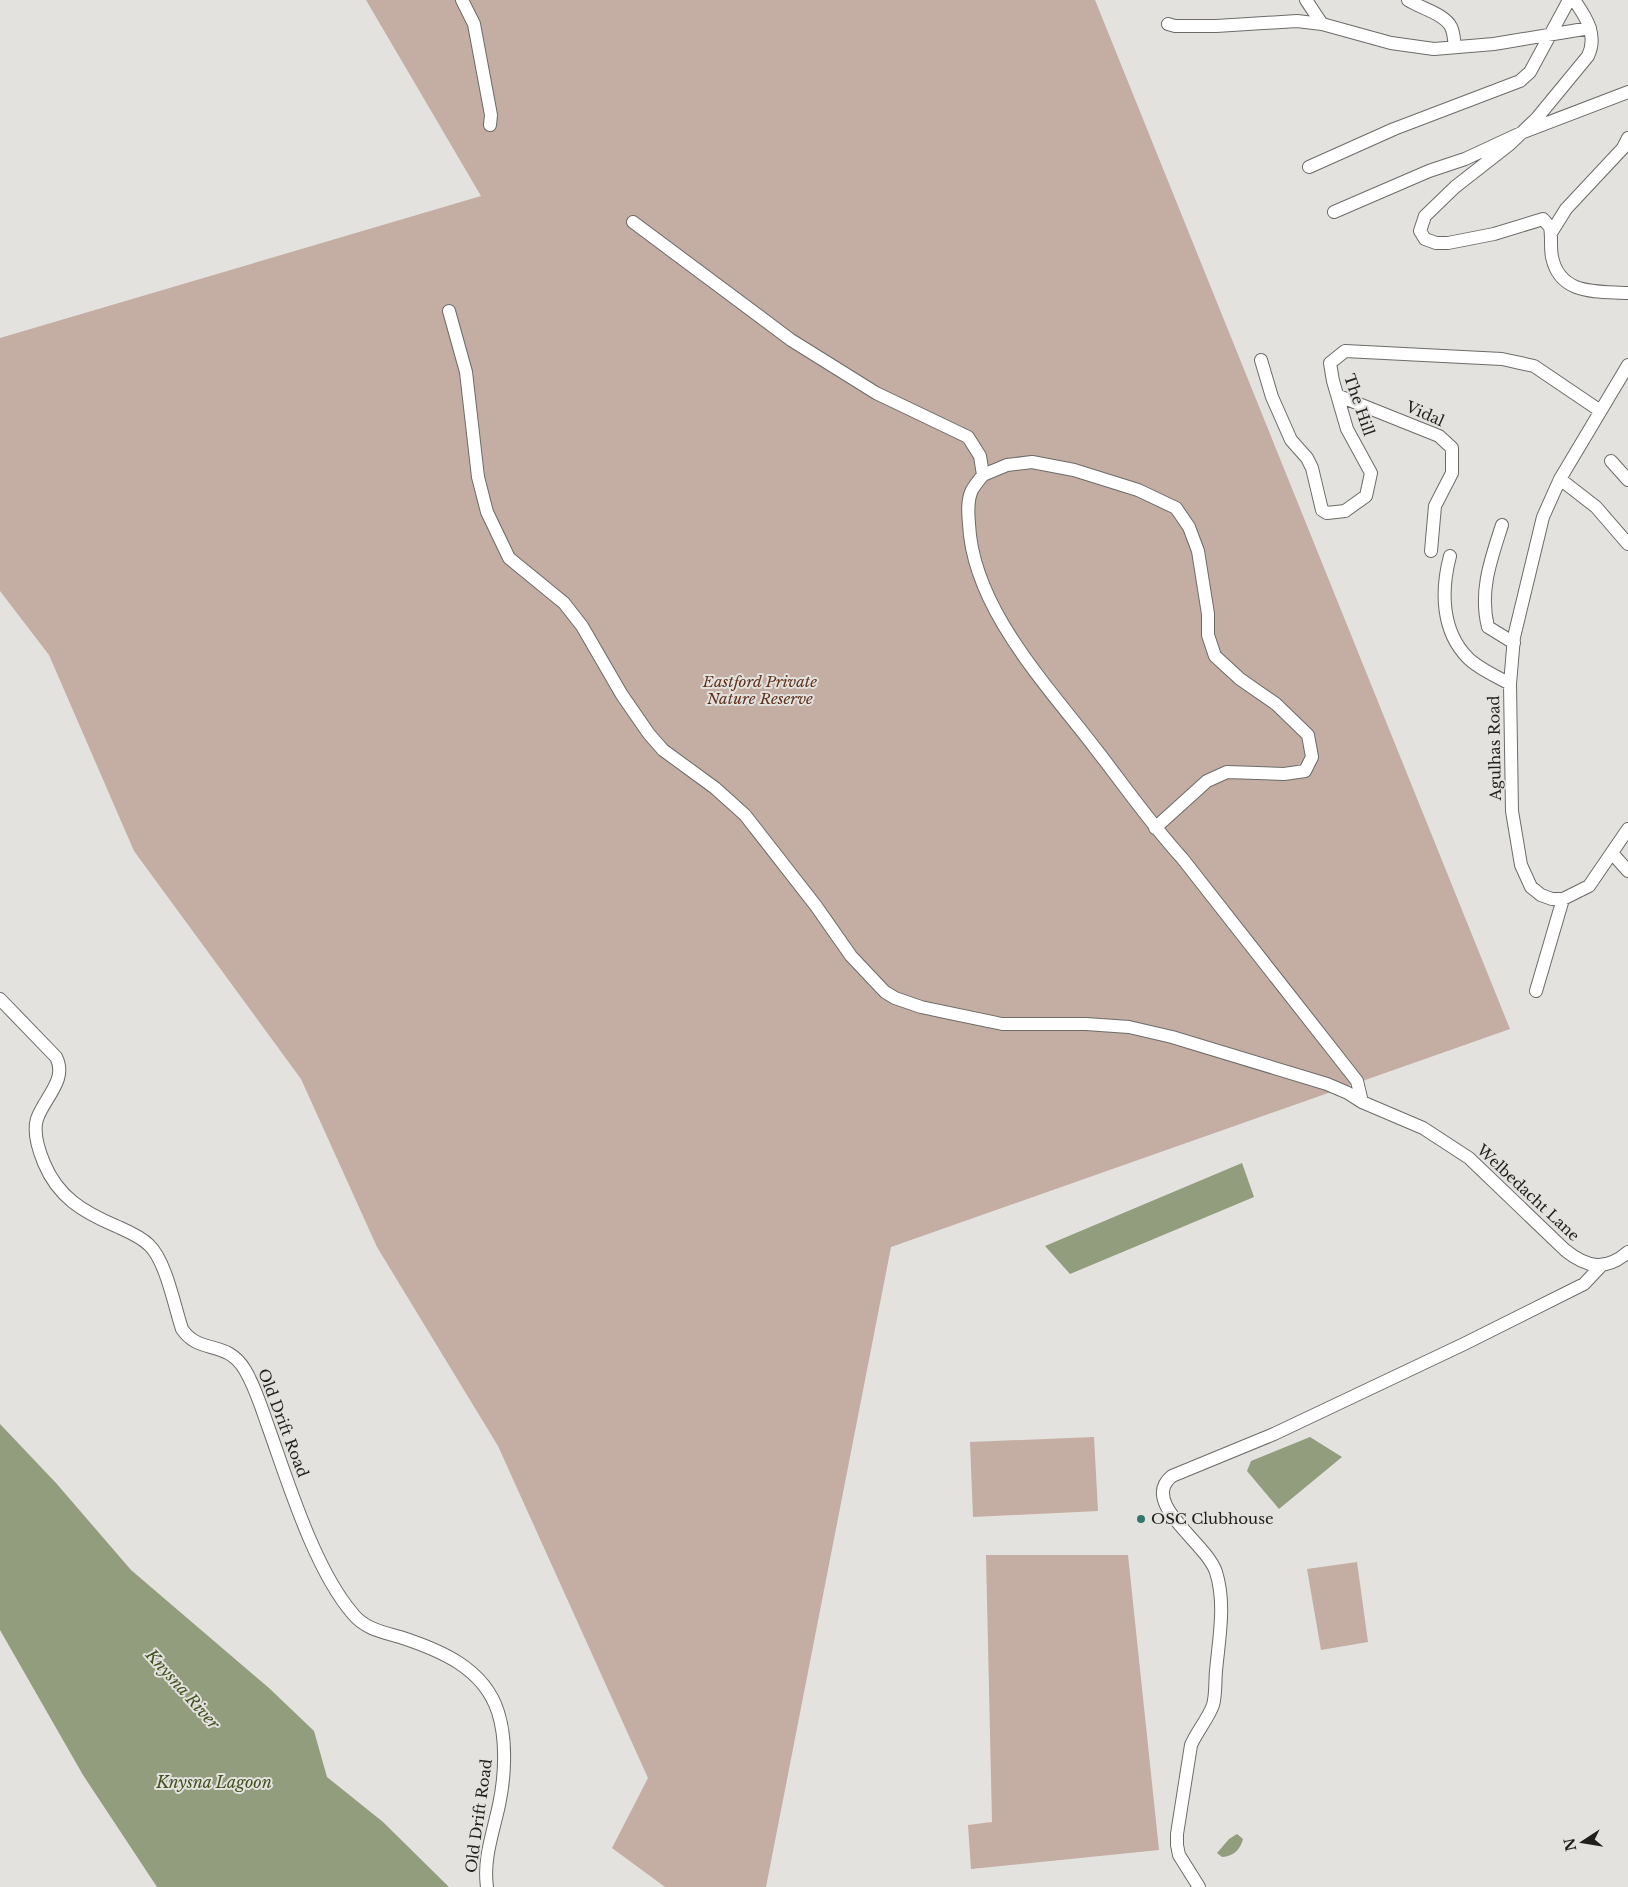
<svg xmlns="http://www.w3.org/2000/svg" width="1628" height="1887" viewBox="0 0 1628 1887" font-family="'Libre Baskerville',serif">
<rect width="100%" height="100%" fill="#e3e2df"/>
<!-- green -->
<path fill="#c4ada3" d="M 366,0 L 1095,0 L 1510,1029 L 891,1247 L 766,1887 L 665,1887 L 612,1848 L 648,1778 L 498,1446 L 377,1247 L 301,1079 L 134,851 L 49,655 L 0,591 L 0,338 L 481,196 Z
M 1094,1437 L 1098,1511 L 973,1517 L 970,1442 Z
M 986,1555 L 1128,1555 L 1159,1850 L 971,1869 L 968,1825 L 992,1822 Z
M 1357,1562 L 1368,1642 L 1321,1650 L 1307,1569 Z"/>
<!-- water -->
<path fill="#929d7d" d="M 1242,1163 L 1254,1197 L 1070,1274 L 1045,1246 Z
M 0,1424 L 56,1483 L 131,1570 L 269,1688 L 314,1731 L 327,1777 L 383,1822 L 449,1887 L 157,1887 L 83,1775 L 0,1630 Z
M 1310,1437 L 1342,1457 L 1279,1509 L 1247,1471 L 1251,1461 Z
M 1237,1834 L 1243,1839 C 1240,1850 1234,1856 1222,1857 L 1217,1853 L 1229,1839 Z"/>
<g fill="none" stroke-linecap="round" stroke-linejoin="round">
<!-- minor casing -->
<g stroke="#6c6b68" stroke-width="14">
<path id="minor" d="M 462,0 L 474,24 L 491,115 L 490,125
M 1306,0 L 1322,24
M 1408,0 C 1420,8 1445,14 1451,27 C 1454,33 1454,41 1455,47
M 1574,0 C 1586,17 1598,35 1588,56 L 1537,118 L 1510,144 L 1455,187 L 1425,216 L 1420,231 L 1425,239 L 1436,243 L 1448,243 L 1494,234 L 1543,219 L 1550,227 C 1552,237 1550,247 1552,257 C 1560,296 1598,291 1628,293
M 1168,24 L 1175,26 L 1216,26 L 1297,21 L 1322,24 L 1391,43 L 1434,49 L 1494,44 L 1590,28
M 1309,167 L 1394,129 L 1520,81 L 1530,72 L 1569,0
M 1334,212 L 1429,171 L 1465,159 L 1521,133 L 1628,92
M 633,222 L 791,340 L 876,393 L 968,437 L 980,456 L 983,475 C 979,480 975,485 972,490 C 967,500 968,513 969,524 C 973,608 1046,684 1095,748 C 1124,785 1150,823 1182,858 L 1357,1081 L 1362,1102
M 1551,233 L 1566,209 L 1623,148 L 1628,138
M 449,311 L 466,372 L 478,477 L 487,512 L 509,558 L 564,603 L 582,626 L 622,695 L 649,734 L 663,750 L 715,788 L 745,815 L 816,906 L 851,956 L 885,992 L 895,998 L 921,1007 L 1002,1024 L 1086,1024 L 1129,1027 L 1172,1037 L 1327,1084 L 1348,1093 L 1362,1102 L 1423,1128 L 1469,1158 L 1565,1250 C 1587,1268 1606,1271 1628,1252
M 1261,360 L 1272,397 L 1291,440 L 1307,458 L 1312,468 L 1322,510 L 1327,513 L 1345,511 L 1366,496 L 1371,473 L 1347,429 L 1333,381 L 1330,363 L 1345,351 L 1502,359 L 1534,366 L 1599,410
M 1628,365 L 1560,479 L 1543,517 L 1514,637 L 1510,684 L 1512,811 L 1521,865 L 1531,887 L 1541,895 L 1552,899 L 1563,899 L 1589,886 L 1628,829
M 1339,396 L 1439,436 L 1452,448 L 1452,473 L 1435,506 L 1431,551
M 1611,461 L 1628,480
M 983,475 L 1007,465 L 1032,462 L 1074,470 L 1138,490 L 1176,508 L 1189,527 L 1198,551 L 1208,614 L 1208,635 L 1215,656 L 1240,679 L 1276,704 L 1308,735 L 1312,757 L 1305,771 L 1284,774 L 1227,772 L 1207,781 L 1155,828
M 1560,479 L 1596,507 L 1628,544
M 1502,525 C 1491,559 1479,591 1488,627 L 1514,643
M 1450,556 C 1441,590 1441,631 1468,658 C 1479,669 1496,676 1510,684
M 1612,853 L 1628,871
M 1536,991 L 1563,899
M 0,999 L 56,1057 C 68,1080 44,1098 37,1119 C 33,1132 39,1151 44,1163 C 58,1197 83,1212 116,1226 C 127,1231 140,1236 149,1245 C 166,1261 174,1305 182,1329 C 199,1355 227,1339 245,1370 C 256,1388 262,1410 269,1429 C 289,1485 315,1570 353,1614 C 365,1629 383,1632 400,1637 C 440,1650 484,1668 498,1712 C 507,1740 505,1777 499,1805 C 493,1833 483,1859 487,1887
M 1199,1887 L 1179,1855 L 1177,1845 L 1177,1834 L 1191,1745 C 1197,1731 1208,1719 1213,1705 C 1216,1695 1215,1681 1216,1671 C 1219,1638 1226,1604 1216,1572 C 1206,1542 1139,1503 1172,1476 L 1274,1434 L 1464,1344 L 1584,1284 L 1601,1266"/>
</g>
<!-- minor -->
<use href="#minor" stroke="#fff" stroke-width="12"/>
</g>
<!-- markers -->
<circle fill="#32776c" stroke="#e3e2df" stroke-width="2" cx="1141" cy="1519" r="5"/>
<g text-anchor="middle" stroke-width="4" stroke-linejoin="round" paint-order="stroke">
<!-- street labels -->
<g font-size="15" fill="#201f1e" stroke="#e3e2df">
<text transform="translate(1359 405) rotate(71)" y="5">The Hill</text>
<text transform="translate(1425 414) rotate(24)" y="5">Vidal</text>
<text transform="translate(1495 748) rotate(-91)" y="5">Agulhas Road</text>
<text transform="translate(1528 1193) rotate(43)" y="5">Welbedacht Lane</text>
<text transform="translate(283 1423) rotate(69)" y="5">Old Drift Road</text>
<text transform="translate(479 1816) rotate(-82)" y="5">Old Drift Road</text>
</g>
<!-- park labels -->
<g font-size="15" font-style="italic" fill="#5f3019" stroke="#e3e2df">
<text x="760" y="687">Eastford Private<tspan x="760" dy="17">Nature Reserve</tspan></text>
</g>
<!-- poi labels -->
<g font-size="15" fill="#201f1e" stroke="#e3e2df" text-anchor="start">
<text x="1151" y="1524">OSC Clubhouse</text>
</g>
<!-- water labels -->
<g font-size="16" font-style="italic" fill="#43511e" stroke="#e3e2df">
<text transform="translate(183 1689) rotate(48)" y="6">Knysna River</text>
<text x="214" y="1788">Knysna Lagoon</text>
</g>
</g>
<!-- north arrow -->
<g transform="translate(1583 1842) rotate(258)" stroke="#e3e2df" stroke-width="4" paint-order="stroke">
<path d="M0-4L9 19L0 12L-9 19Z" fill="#201f1e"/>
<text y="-8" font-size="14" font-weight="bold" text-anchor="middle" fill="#201f1e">N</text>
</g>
</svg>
